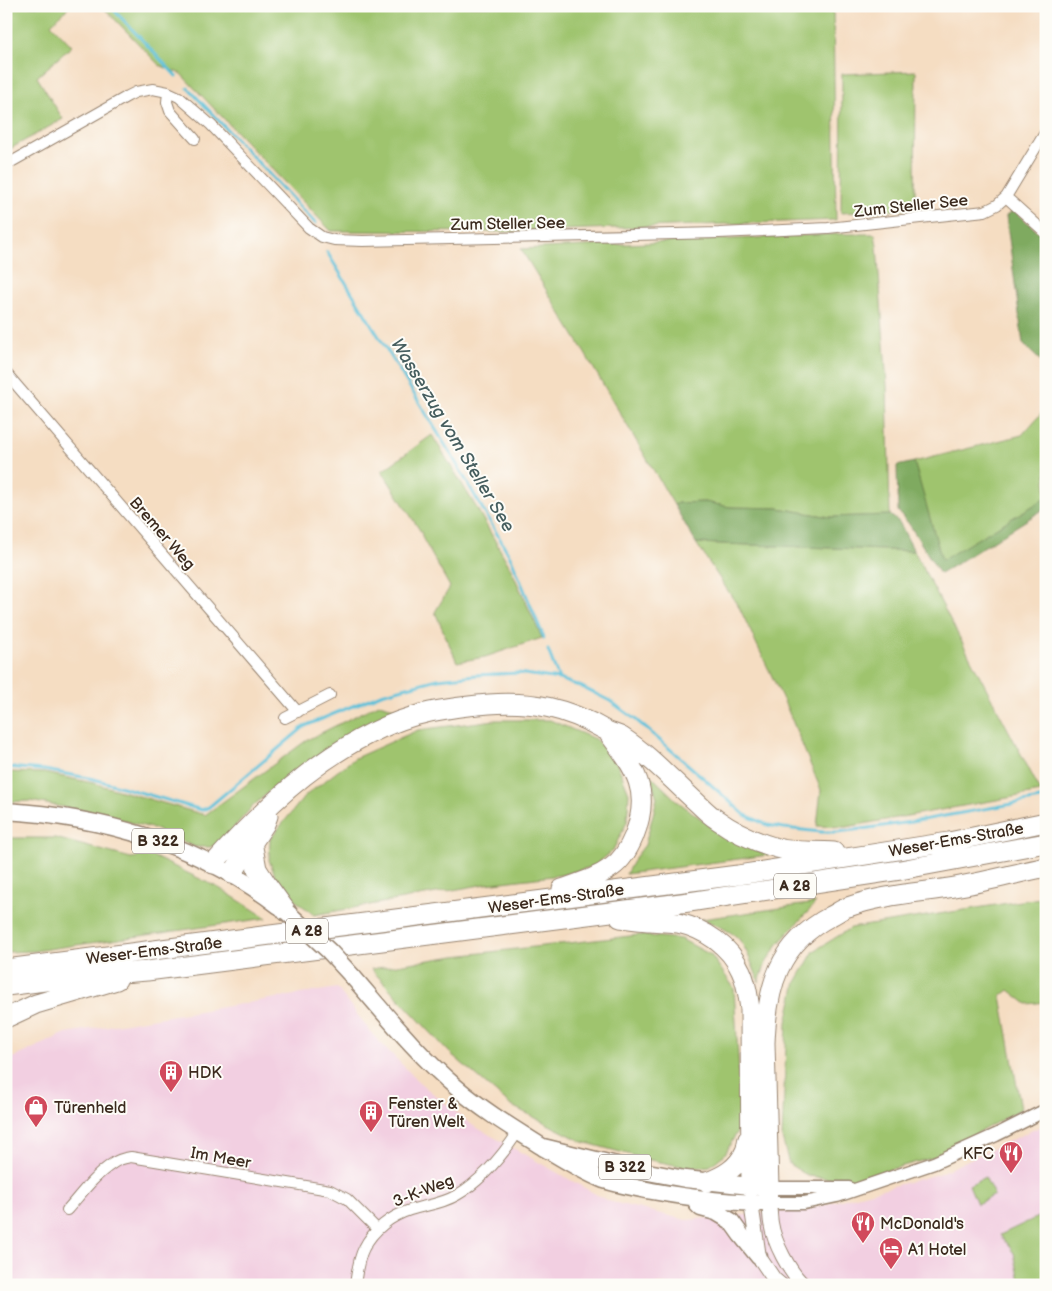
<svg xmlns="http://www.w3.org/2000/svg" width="1052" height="1291" viewBox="0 0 1052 1291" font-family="'Balsamiq Sans',sans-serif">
<rect width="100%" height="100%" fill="#fdfcf7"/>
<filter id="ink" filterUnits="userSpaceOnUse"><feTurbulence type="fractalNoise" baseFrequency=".02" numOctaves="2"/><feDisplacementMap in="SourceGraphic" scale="10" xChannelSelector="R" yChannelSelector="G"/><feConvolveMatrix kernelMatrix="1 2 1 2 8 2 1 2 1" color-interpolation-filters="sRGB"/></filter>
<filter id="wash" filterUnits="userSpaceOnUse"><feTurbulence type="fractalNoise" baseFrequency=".0096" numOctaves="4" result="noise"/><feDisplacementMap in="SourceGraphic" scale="20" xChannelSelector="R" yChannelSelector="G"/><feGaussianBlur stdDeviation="1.12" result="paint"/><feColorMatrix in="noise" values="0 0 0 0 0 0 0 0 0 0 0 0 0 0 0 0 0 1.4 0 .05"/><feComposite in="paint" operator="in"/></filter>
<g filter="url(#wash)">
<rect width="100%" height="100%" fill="#f5ddc2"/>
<!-- built -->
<path fill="#f2cfe1" d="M 337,988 L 373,1035 L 420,1083 L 472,1125 L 608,1201 L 686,1220 L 804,1210 L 938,1174 L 1046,1124 L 1046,1213 L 1000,1235 L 1014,1253 L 1021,1285 L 6,1285 L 6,1061 L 66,1033 Z"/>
<!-- green -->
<path fill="#9fc46e" stroke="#6d7746" d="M 6,6 L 70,6 L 51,24 L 72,46 L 37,77 L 63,119 L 6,151 Z
M 102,6 L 833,6 L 836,220 L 507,232 L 331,231 L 181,74 L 159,65 Z
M 916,71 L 915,209 L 841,213 L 842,74 Z
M 838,234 L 875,234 L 877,246 L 887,386 L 890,515 L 830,517 L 778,508 L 730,507 L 705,502 L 678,503 L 674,505 L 580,345 L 521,249 Z
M 1046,408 L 1046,498 L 941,561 L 914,462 L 1022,435 Z
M 432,435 L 476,507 L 511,569 L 542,638 L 485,657 L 457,662 L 435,612 L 450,587 L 423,539 L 421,532 L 382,471 Z
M 696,543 L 914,551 L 1041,792 L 846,827 L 817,826 L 821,790 L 787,708 L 740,609 Z
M 379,704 L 405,711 L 347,737 L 282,780 L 252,807 L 219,844 L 210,847 L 195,847 L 155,829 L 91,812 L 30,801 L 6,802 L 6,772 L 44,773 L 93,783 L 205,815 L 307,740 Z
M 495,720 L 550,720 L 595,739 L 616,761 L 629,793 L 627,822 L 613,850 L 595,866 L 561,875 L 486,884 L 314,915 L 280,888 L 269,860 L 270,839 L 305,796 L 355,758 L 418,730 Z
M 650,775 L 677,801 L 723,835 L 740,844 L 769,855 L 626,874 L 634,859 L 645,845 L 653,815 L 657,798 Z
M 6,838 L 55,838 L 131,858 L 150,855 L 219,888 L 267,918 L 34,951 L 6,952 Z
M 1046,897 L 1046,1002 L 1027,1004 L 1009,990 L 1001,996 L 1021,1109 L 932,1158 L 848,1181 L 808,1176 L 789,1164 L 782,1138 L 787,1022 L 796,982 L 814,951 L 851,928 Z
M 816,903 L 778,944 L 766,963 L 759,982 C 754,969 747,949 738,938 C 731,931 712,923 702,919 Z
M 639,935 L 681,939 L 711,955 L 734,988 L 741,1107 L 737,1132 L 725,1154 L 710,1166 L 690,1168 L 650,1160 L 583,1142 L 510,1105 L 450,1053 L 371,969 L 455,956 Z
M 985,1177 L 994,1195 L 977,1204 L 969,1185 Z
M 1046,1213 L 1046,1278 L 1032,1285 L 1021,1285 L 1014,1253 L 1000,1235 Z"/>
<!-- forest -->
<path fill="#7faa61" stroke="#5d6a40" d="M 1014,210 L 1046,239 L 1046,366 L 1023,344 L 1006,216 Z
M 914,462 L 942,560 L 1046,498 L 1046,508 L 940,574 L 909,524 L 898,511 L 897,466 Z
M 705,502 L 730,507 L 778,508 L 830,517 L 890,515 L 899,522 L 914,551 L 696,543 L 674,505 L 678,503 Z"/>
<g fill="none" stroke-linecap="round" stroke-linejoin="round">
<!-- stream -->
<path stroke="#5bc0d9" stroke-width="3" d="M 113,9 L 176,76
M 188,88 L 315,223
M 327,252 L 452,456 L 511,558 L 544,638
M 548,650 L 559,679 L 582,687 L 610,701 L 635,719 L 700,775 L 745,815 L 768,825 L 784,828 L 821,832 L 837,832 L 862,829 L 911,822 L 1046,798
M 6,767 L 44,770 L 94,779 L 202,810 L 209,807 L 305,726 L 381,694 L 438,679 L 476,675 L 518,673 L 559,679"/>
</g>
</g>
<g filter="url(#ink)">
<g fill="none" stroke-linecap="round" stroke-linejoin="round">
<!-- minor casing -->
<g stroke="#988470" stroke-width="12">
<path id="minor" d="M 168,92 L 167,102 L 170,111 L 195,139
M 6,165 L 128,96 L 136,92 L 153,89 L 168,92 L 179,97 L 211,125 L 309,228 L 322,237 L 334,240 L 363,241 L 719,233 L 828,228 L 985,211 L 997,205 L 1006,197 L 1046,131
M 1006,197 L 1046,233
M 6,373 L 298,712
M 285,718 L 330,695
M 67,1210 C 81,1194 94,1176 112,1164 C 117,1160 124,1158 131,1157 L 330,1190 L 347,1199 L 377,1229
M 355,1285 C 357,1272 358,1259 364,1248 C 373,1230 391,1216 410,1210 C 427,1205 442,1204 457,1195 C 483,1180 502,1156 518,1132"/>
</g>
<!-- tertiary casing -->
<g stroke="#988470" stroke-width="15">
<path id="tertiary" d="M 769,1188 L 849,1188
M 769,1203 L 804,1203 L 837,1196 L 934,1163 L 996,1135 L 1046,1110"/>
</g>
<!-- secondary casing -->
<g stroke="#988470" stroke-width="16">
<path id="secondary" d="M 751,1203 L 759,1257 L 774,1279 L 781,1285
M 769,1203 C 770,1210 770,1217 771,1223 C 774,1243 789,1271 803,1285"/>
</g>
<!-- primary casing -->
<g stroke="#988470" stroke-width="19">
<path id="primary" d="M 6,811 C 104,817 200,845 279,906
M 353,977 C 386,1015 418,1055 457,1088 C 484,1111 514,1129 544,1148 C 564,1159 583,1172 604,1180 C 619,1185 637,1188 652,1191 C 691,1198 730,1203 769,1203 L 769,1188 L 685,1179 L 637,1170 L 543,1147
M 697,1204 L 701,1208 L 716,1212 L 731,1221 L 741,1235 L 759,1257"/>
</g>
<!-- motorway casing -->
<g stroke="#988470" stroke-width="21">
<path id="motorway" d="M 252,842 L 257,869 L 266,883 L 287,912
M 213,864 C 268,803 334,740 414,716 C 439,709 464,706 489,704 C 533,701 567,708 605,730 C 610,733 617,734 622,737 C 648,754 670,778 693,799 C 701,806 708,814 716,819 C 734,832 756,842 777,848 C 796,853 815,850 834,852
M 232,874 L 265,824 L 268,816
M 562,889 C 579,883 597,878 612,867 C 622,860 629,848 634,836 C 652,791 635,769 609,734
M 620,918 C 631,919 641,921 651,921 C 660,922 669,922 678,923 C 705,929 730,946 741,971 C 747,983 748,996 750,1009 L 751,1187
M 6,969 L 738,875 L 949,842 L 1046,822
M 6,986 L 84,976 L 147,971 L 689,902 L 900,870 L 1046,843
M 6,1018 L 36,1004 L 117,980
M 707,1182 C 723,1176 738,1168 745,1151 C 747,1148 746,1143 748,1139
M 769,1188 L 765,1043 C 767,987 778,944 831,916 C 837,913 842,909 848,907 C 884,894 923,893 960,886 C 989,881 1017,873 1046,867"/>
</g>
<!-- minor -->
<use href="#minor" stroke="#fff" stroke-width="10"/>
<!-- tertiary -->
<use href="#tertiary" stroke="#fff" stroke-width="12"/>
<!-- secondary -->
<use href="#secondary" stroke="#fff" stroke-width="14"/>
<!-- primary -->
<use href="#primary" stroke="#fff" stroke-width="16"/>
<!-- motorway -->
<use href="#motorway" stroke="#fff" stroke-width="19"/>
<!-- primary-bridge casing -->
<g stroke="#988470" stroke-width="19" stroke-linecap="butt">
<path id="primary-bridge" d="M 287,912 L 329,951 L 353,977"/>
</g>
<!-- primary-bridge -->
<use href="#primary-bridge" stroke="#fff" stroke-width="16"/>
</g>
</g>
<!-- icons -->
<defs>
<g id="building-pin" transform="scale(1.25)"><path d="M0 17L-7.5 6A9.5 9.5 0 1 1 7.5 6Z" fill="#d1495b" stroke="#fdfcf7"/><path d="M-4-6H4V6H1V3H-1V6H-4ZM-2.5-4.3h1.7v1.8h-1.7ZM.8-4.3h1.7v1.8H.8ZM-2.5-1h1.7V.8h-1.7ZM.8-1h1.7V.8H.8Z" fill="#fff"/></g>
<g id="shop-pin" transform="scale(1.25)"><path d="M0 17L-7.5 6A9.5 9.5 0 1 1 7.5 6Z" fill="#d1495b" stroke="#fdfcf7"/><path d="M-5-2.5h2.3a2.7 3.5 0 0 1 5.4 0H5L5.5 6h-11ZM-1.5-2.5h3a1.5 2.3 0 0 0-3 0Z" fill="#fff"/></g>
<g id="restaurant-pin" transform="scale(1.25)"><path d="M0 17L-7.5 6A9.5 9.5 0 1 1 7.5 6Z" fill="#d1495b" stroke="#fdfcf7"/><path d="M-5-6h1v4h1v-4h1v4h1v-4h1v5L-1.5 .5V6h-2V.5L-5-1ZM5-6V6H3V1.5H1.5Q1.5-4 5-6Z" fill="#fff"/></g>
<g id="hotel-pin" transform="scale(1.25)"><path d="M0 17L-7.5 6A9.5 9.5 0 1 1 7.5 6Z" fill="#d1495b" stroke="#fdfcf7"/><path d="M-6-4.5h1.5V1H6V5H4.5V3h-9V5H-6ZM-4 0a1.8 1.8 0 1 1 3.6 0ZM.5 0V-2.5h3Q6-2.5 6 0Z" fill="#fff"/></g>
</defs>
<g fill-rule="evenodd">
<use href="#building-pin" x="171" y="1072"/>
<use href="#shop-pin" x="36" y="1107"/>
<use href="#building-pin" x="371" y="1112"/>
<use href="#restaurant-pin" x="1011" y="1153"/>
<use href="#restaurant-pin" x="863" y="1223"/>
<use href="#hotel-pin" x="891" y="1249"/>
</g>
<g text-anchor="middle" stroke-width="4" stroke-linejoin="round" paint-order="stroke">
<!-- shield labels -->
<g fill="#fdfcf7" stroke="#75695f" stroke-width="1">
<rect x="132" y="828.5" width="52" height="25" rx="4"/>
<rect x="774" y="873.5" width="42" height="25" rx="4"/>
<rect x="286" y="918.5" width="42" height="25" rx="4"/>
<rect x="599" y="1154.5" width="52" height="25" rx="4"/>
</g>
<g font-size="15" font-weight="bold" fill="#3b2a1e">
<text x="158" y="846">B 322</text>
<text x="795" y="891">A 28</text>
<text x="307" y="936">A 28</text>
<text x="625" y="1172">B 322</text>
</g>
<!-- street labels -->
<g font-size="16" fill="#3b2a1e" stroke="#fdfcf7">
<text transform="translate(911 205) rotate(-6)" y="6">Zum Steller See</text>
<text transform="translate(508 223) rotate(-1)" y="6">Zum Steller See</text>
<text transform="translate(163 533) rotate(49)" y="6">Bremer Weg</text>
<text transform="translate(956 839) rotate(-10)" y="6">Weser-Ems-Straße</text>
<text transform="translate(556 898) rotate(-8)" y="6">Weser-Ems-Straße</text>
<text transform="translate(154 950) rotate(-7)" y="6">Weser-Ems-Straße</text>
<text transform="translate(221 1157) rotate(10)" y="6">Im Meer</text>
<text transform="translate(423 1190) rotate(-21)" y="6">3-K-Weg</text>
</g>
<!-- poi labels -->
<g font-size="16" fill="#3b2a1e" stroke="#fdfcf7" text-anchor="start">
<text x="188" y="1078">HDK</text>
<text x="388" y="1109">Fenster &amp;<tspan x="388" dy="18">Türen Welt</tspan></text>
<text x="54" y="1113">Türenheld</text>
<text x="994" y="1159" text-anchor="end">KFC</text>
<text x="880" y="1229">McDonald's</text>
<text x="908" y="1255">A1 Hotel</text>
</g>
<!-- water labels -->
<g font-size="18" font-style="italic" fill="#465e5f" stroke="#fdfcf7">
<text transform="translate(453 435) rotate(59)" y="6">Wasserzug vom Steller See</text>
</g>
</g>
<!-- margin -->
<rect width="1052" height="1291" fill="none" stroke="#fdfcf7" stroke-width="25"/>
</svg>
